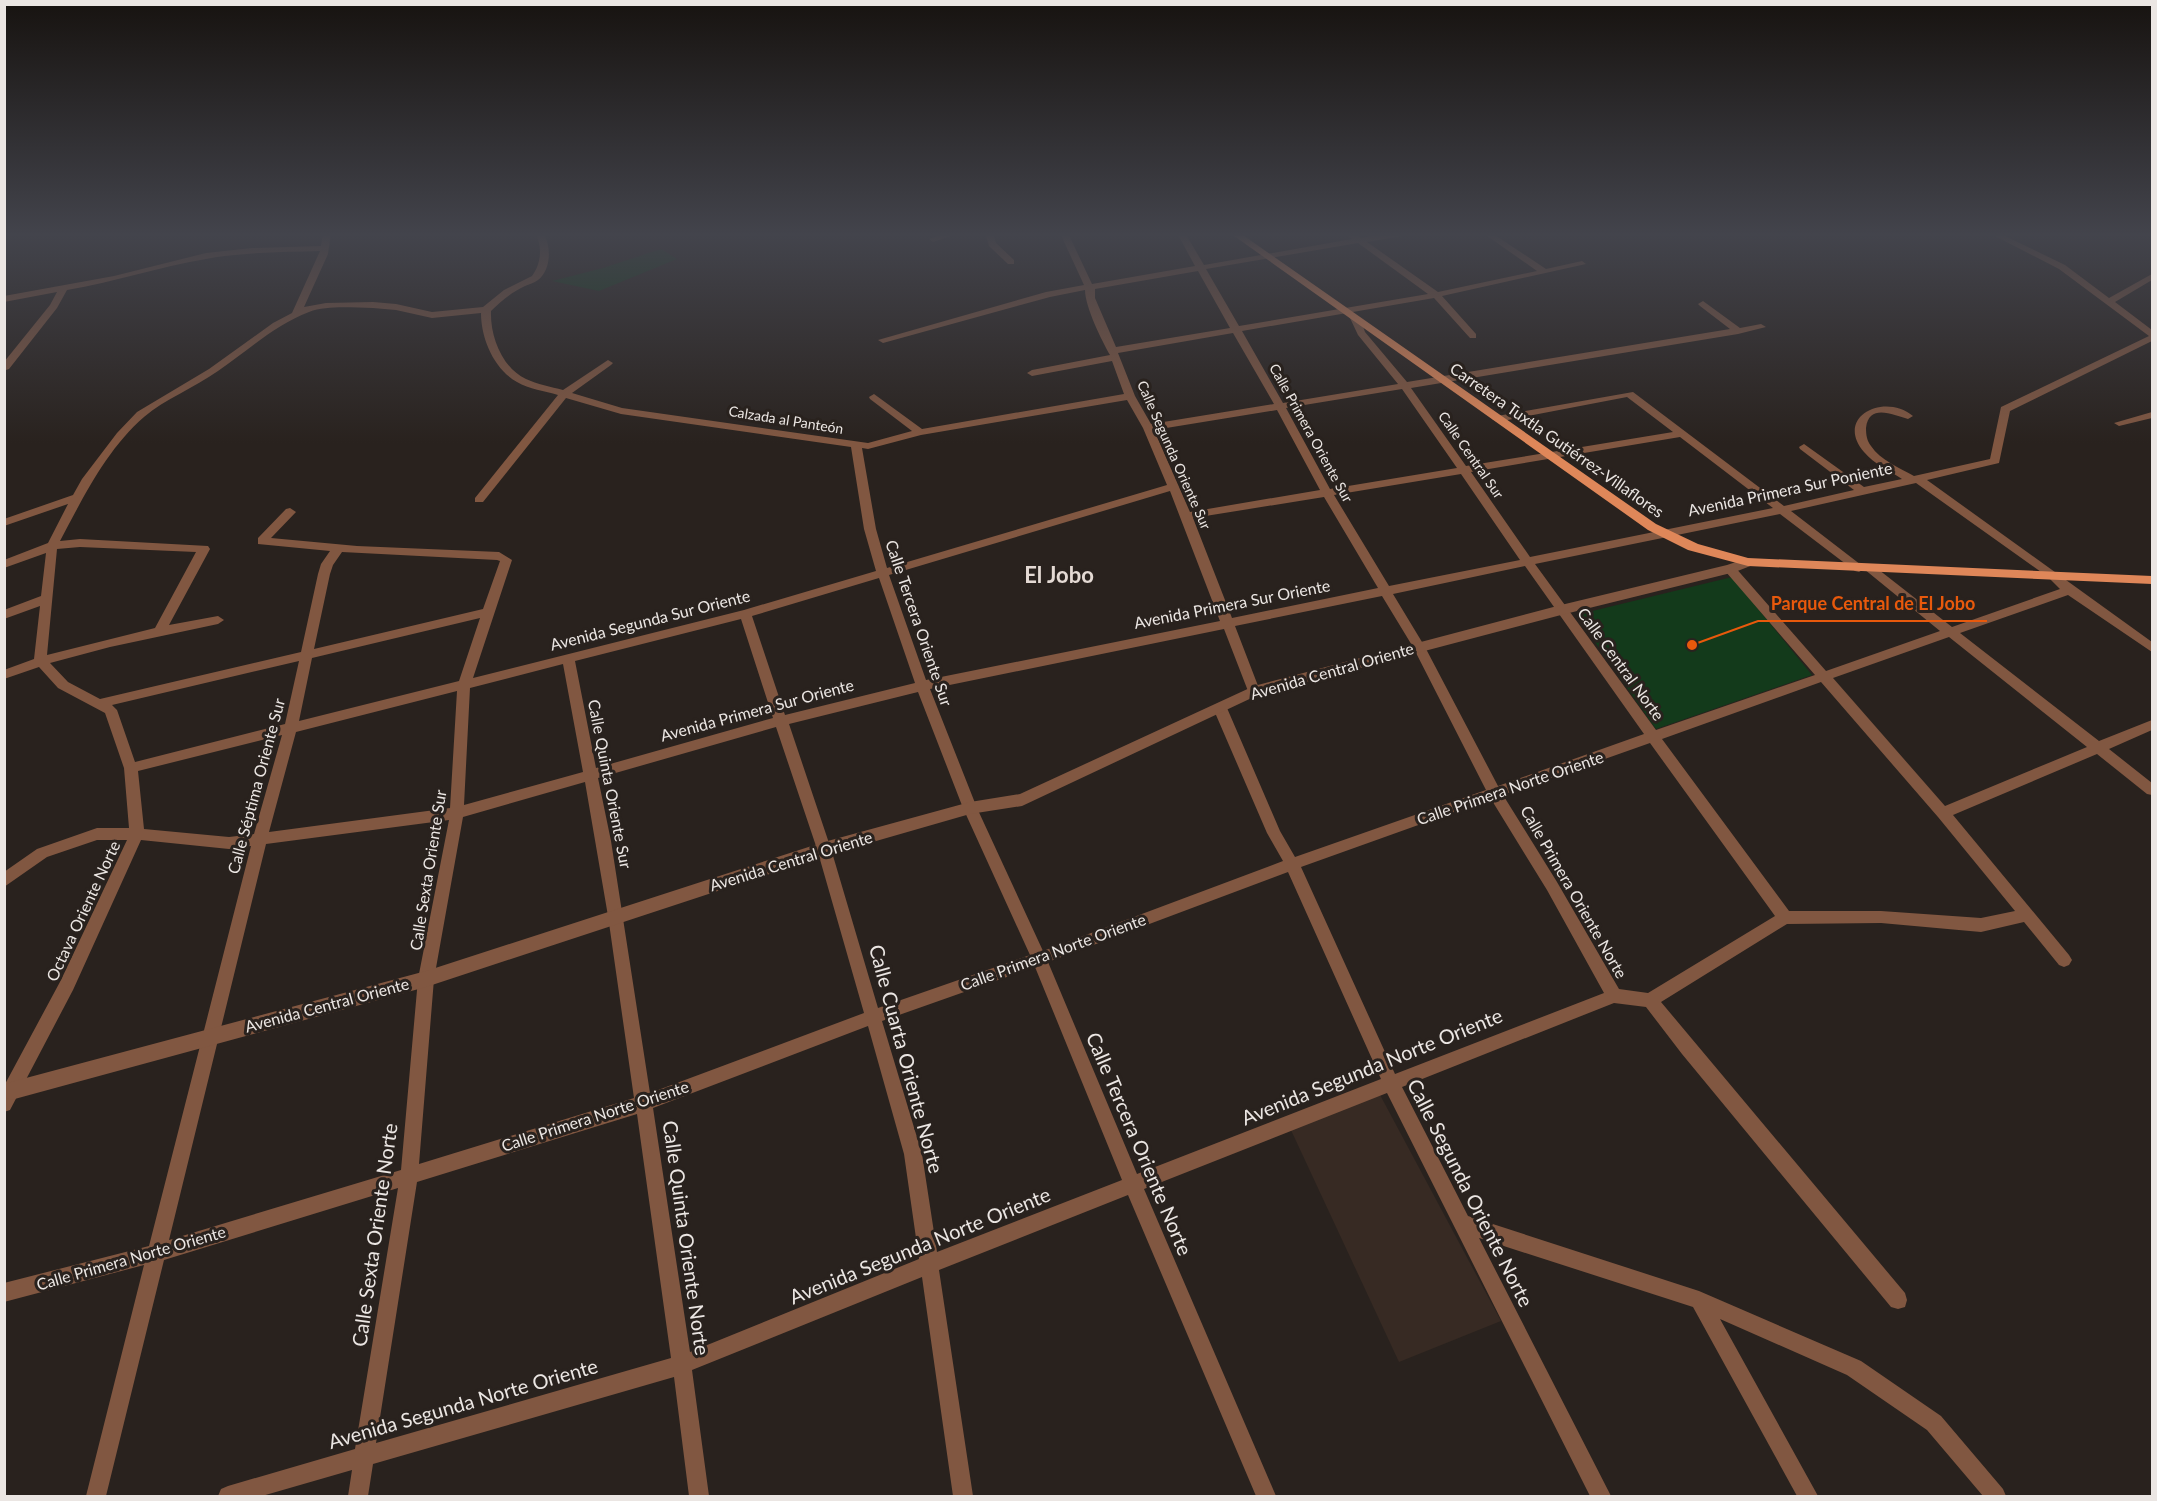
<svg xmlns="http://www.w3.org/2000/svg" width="2157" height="1501" viewBox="0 0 2157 1501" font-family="Lato,sans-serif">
<rect width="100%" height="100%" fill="#29221e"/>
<!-- built -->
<path fill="#372a23" d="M 1379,1093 L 1501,1321 L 1399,1362 L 1290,1128 Z"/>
<!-- green -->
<path fill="#133a1b" d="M 661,249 L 677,259 L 599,291 L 552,281 L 603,268 Z
M 1732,577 L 1812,675 L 1656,729 L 1576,615 Z"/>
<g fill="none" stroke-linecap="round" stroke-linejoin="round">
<!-- minor -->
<path fill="#815741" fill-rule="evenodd" d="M 323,233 L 331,233 L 328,254 L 304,307 L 326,303 L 373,302 L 396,304 L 432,312 L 483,307 L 504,290 L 532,276 C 541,264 543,246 535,233 L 543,233 C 552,246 551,270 538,280 C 534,283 529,284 525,286 C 512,292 501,301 491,311 C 490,336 502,368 526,379 C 537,384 551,387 563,390 L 608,360 L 613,363 L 611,365 L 572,393 L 622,408 L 868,443 L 912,431 L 870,399 L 869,397 L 874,394 L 922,429 L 1124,394 L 1112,361 L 1032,376 L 1027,373 L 1032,370 L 1110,355 C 1102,341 1085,307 1085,290 L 1050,297 L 883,343 L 878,340 L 1046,292 L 1084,285 L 1060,233 L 1068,233 L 1092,284 L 1195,266 L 1177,233 L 1185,233 L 1204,265 L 1352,239 L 1345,233 L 1354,233 L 1361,238 L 1389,233 L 1406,233 L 1402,236 L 1367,242 L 1438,292 L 1537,271 L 1483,233 L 1492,233 L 1546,269 L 1582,261 L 1586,264 L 1442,296 L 1476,334 L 1476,338 L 1470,338 L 1434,298 L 1242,331 L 1283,403 L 1398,384 L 1358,335 L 1350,318 L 1355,315 L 1360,318 L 1365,332 L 1407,382 L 1730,329 L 1700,306 L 1698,304 L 1703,301 L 1740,328 L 1761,324 L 1766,327 L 1738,334 L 1411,388 L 1466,466 L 1673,432 L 1627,397 L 1497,422 L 1492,419 L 1497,416 L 1633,392 L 1784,506 L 1854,490 L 1800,449 L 1799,447 L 1804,444 L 1864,487 L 1902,479 C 1890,471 1874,464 1864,452 C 1834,417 1884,392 1913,416 L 1908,419 C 1893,415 1869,403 1866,428 C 1866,435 1867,441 1871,446 C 1880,460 1900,468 1914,476 L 1990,459 L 2001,407 L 2149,336 L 2059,269 L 1989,233 L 1999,233 L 2065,265 L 2109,298 L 2152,274 L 2152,280 L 2115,302 L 2152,330 L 2152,341 L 2010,411 L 1999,463 L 1927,480 L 2152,642 L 2152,652 L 2068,595 L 1960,633 L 2099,741 L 2152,720 L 2152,730 L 2109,749 L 2152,783 L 2152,795 L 2147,794 L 2097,754 L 1953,815 L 2069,955 L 2072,960 L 2069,965 L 2064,967 L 2059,965 L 2024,922 L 1981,932 L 1881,923 L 1787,924 L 1661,1002 L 1905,1293 L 1907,1300 L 1905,1307 L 1898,1309 L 1891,1307 L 1682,1054 L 1646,1007 L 1614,1003 L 1402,1087 L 1468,1216 L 1699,1291 L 1861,1361 L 1941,1416 L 2003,1489 L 2006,1496 L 1983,1496 L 1927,1430 L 1847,1375 L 1720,1319 L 1818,1496 L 1797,1496 L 1693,1307 L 1479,1238 L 1611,1496 L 1590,1496 L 1387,1093 L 1144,1189 L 1276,1496 L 1256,1496 L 1128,1195 L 939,1270 L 973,1496 L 953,1496 L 922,1277 L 692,1370 L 709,1496 L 689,1496 L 674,1377 L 373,1464 L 368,1496 L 348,1496 L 352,1470 L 262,1496 L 218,1496 L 221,1489 L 228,1486 L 355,1449 L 398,1188 L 164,1260 L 106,1496 L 86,1496 L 144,1265 L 4,1302 L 4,1283 L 149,1246 L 251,846 L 229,849 L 141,840 L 73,990 L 10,1110 L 4,1112 L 4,1086 L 61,980 L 127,840 L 97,840 L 47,857 L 4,887 L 4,872 L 37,849 L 97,828 L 129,828 L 124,768 L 105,713 L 58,688 L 39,667 L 4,679 L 4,670 L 34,659 L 40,606 L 4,619 L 4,610 L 41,596 L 46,553 L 4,568 L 4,560 L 48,543 L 68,504 L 4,526 L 4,519 L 73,495 L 82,479 L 117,433 L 137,412 L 209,369 L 273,323 L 292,313 L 320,251 C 282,252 243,252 206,259 C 159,267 114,282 67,290 L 57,308 L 9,369 L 6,370 L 4,362 L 50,305 L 57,292 L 4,302 L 4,296 L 114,276 L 206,253 L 252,248 L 321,246 ZM 1358,243 L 1428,294 L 1239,326 L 1206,269 ZM 1198,271 L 1230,328 L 1116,347 L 1095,298 L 1095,289 ZM 373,308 L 396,310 L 432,318 L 481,313 C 481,339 494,369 517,382 C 529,389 545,391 558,395 L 475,498 L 475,502 L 483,502 L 566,398 L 621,414 L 851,447 L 864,529 L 876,571 L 744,610 L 473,678 L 512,560 L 499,552 L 357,546 L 271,538 L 296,512 L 290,508 L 286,509 L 258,538 L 258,544 L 330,551 L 321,564 L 318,574 L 301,652 L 100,699 L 68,682 L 50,663 L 110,647 L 218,624 L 224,620 L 218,616 L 169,625 L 210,549 L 208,546 L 80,539 L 60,541 C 83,498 106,450 144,417 C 165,399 194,388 218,371 C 247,351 275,325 309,312 C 328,305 353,308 373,308 ZM 1233,333 L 1274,404 L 1151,424 L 1135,396 L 1118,353 ZM 1402,389 L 1457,468 L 1330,489 L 1286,408 ZM 1127,400 L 1143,428 L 1167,485 L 887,568 L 876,529 L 862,448 L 868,449 L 921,435 ZM 1277,410 L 1320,490 L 1190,512 L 1154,430 ZM 1680,437 L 1773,508 L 1530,557 L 1471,472 ZM 1461,474 L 1520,560 L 1389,586 L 1334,495 ZM 1916,483 L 2048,577 L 2060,589 L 1952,627 L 1874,566 L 1870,565 L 1865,568 L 1791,511 ZM 1170,491 L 1220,621 L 926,680 L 889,575 ZM 1324,497 L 1378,588 L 1232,618 L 1193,518 ZM 1780,514 L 1855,571 L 1859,572 L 1864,569 L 1940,631 L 1826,671 L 1734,566 L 1726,566 L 1724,569 L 1726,572 L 1815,675 L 1656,730 L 1535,564 ZM 80,547 L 196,552 L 155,628 L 47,655 L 57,549 ZM 342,552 L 497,560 L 500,561 L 483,609 L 314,649 L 330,574 L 333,565 ZM 1525,566 L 1644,734 L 1498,786 L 1425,647 L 1393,594 ZM 879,578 L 915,683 L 785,715 L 752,616 ZM 1382,596 L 1413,647 L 1486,790 L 1295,857 L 1280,831 L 1227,708 L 1220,703 L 1215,705 L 1213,708 L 1267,833 L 1283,861 L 1043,951 L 977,808 L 930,689 L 1224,629 L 1248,691 L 1254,696 L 1260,691 L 1235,626 ZM 480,618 L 459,681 L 299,721 L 312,658 ZM 741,619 L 773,718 L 596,768 L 575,661 ZM 1949,637 L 2087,747 L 1945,806 L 1833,678 ZM 299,661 L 285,724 L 135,762 L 117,710 L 112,705 ZM 563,664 L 583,772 L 464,805 L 470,688 ZM 1821,682 L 1938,817 L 2015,911 L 1981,918 L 1881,911 L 1789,911 L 1662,739 ZM 457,691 L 450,808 L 269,832 L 296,732 ZM 918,692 L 963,808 L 1030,955 L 878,1008 L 831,849 L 789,724 ZM 776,727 L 817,849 L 864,1013 L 650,1093 L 611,841 L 598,778 ZM 282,735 L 254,834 L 229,837 L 144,829 L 138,771 ZM 1650,743 L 1775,916 L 1648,993 L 1619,989 L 1557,882 L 1503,795 ZM 585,782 L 608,916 L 634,1098 L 419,1164 L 434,979 L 463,817 ZM 1491,799 L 1547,890 L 1604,993 L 1395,1074 L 1301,867 ZM 449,820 L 418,979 L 401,1170 L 169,1240 L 266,844 ZM 1288,872 L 1381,1079 L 1137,1174 L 1048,962 ZM 1035,967 L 1122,1180 L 937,1252 L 922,1154 L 882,1021 ZM 868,1026 L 904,1154 L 919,1259 L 690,1352 L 653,1108 ZM 637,1114 L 671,1358 L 376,1443 L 417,1182 Z
M 947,233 L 960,233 L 933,242 L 929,239 Z
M 985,233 L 993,233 L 996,243 L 1014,260 L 1014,264 L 1008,264 L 989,246 Z
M 2152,412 L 2152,418 L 2119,426 L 2114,423 Z"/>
<!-- tertiary -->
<path fill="#815741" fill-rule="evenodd" d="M 1748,558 L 1754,562 L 1753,565 L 1735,572 L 1561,615 L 1258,695 L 1022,806 L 970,814 L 824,856 L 426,987 L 11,1100 L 4,1097 L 4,1085 L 11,1082 L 426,971 L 824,842 L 970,802 L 1020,794 L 1254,686 L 1561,605 L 1727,565 Z"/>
<!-- primary -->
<path fill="#df8759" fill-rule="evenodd" d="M 1230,233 L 1240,233 L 1656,524 L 1698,544 L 1748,558 L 2152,576 L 2152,584 L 1748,566 L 1688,550 L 1648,530 Z"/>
</g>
<!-- sky -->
<linearGradient id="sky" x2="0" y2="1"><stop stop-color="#171310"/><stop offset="0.53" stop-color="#43444c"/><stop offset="1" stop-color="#43444c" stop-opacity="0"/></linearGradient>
<rect width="2157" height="443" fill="url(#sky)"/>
<g text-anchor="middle" stroke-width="6" stroke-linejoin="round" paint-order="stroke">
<!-- far-street labels -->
<g font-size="14" fill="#ebe6e3" stroke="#29221e">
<text transform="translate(786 420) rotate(9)" y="5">Calzada al Panteón</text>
<text transform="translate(1311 433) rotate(61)" y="5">Calle Primera Oriente Sur</text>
<text transform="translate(1174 455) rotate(66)" y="5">Calle Segunda Oriente Sur</text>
<text transform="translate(1471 455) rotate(55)" y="5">Calle Central Sur</text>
</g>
<!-- street labels -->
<g font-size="16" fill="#ebe6e3" stroke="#29221e">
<text transform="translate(1557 440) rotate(35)" y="6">Carretera Tuxtla Gutiérrez-Villaflores</text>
<text transform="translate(1790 489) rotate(-12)" y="6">Avenida Primera Sur Poniente</text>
<text transform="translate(1232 604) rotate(-11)" y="6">Avenida Primera Sur Oriente</text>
<text transform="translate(650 620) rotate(-14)" y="6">Avenida Segunda Sur Oriente</text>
<text transform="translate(919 623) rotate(71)" y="6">Calle Tercera Oriente Sur</text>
<text transform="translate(1621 664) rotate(54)" y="6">Calle Central Norte</text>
<text transform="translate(1332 671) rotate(-16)" y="6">Avenida Central Oriente</text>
<text transform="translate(757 710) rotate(-15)" y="6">Avenida Primera Sur Oriente</text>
<text transform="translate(610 784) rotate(79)" y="6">Calle Quinta Oriente Sur</text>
<text transform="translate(256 786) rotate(-75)" y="6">Calle Séptima Oriente Sur</text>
<text transform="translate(1510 788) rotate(-19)" y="6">Calle Primera Norte Oriente</text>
<text transform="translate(791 861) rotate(-17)" y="6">Avenida Central Oriente</text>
<text transform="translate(428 870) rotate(-81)" y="6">Calle Sexta Oriente Sur</text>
<text transform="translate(1574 892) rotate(60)" y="6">Calle Primera Oriente Norte</text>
<text transform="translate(83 911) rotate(-65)" y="6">Octava Oriente Norte</text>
<text transform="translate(1053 952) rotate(-20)" y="6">Calle Primera Norte Oriente</text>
<text transform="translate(327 1005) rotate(-15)" y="6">Avenida Central Oriente</text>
<text transform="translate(595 1116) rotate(-18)" y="6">Calle Primera Norte Oriente</text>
<text transform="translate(131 1258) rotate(-16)" y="6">Calle Primera Norte Oriente</text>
</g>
<!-- near-street labels -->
<g font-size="20" fill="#ebe6e3" stroke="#29221e">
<text transform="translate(906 1059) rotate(75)" y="7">Calle Cuarta Oriente Norte</text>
<text transform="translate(1372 1067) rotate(-22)" y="7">Avenida Segunda Norte Oriente</text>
<text transform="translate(1139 1144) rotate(67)" y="7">Calle Tercera Oriente Norte</text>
<text transform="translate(1470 1193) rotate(63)" y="7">Calle Segunda Oriente Norte</text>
<text transform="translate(375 1235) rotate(-82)" y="7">Calle Sexta Oriente Norte</text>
<text transform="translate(686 1238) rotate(82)" y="7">Calle Quinta Oriente Norte</text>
<text transform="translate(920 1246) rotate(-22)" y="7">Avenida Segunda Norte Oriente</text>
<text transform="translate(463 1404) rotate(-16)" y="7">Avenida Segunda Norte Oriente</text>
</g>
<!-- district labels -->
<g font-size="22" font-weight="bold" fill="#e4dad4" stroke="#29221e">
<text x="1059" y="583">El Jobo</text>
</g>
</g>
<!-- callouts -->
<path fill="none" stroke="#e8590c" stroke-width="2" d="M1692 645L1758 621H1987"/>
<circle fill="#e8590c" stroke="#29221e" stroke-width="2" cx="1692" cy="645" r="6"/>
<g font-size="18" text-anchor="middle" font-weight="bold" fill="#e8590c" stroke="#29221e" stroke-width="6" stroke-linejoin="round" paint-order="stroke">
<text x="1873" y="610">Parque Central de El Jobo</text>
</g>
<!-- border -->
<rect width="2157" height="1501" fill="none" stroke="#ebe6e3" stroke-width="12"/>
</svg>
